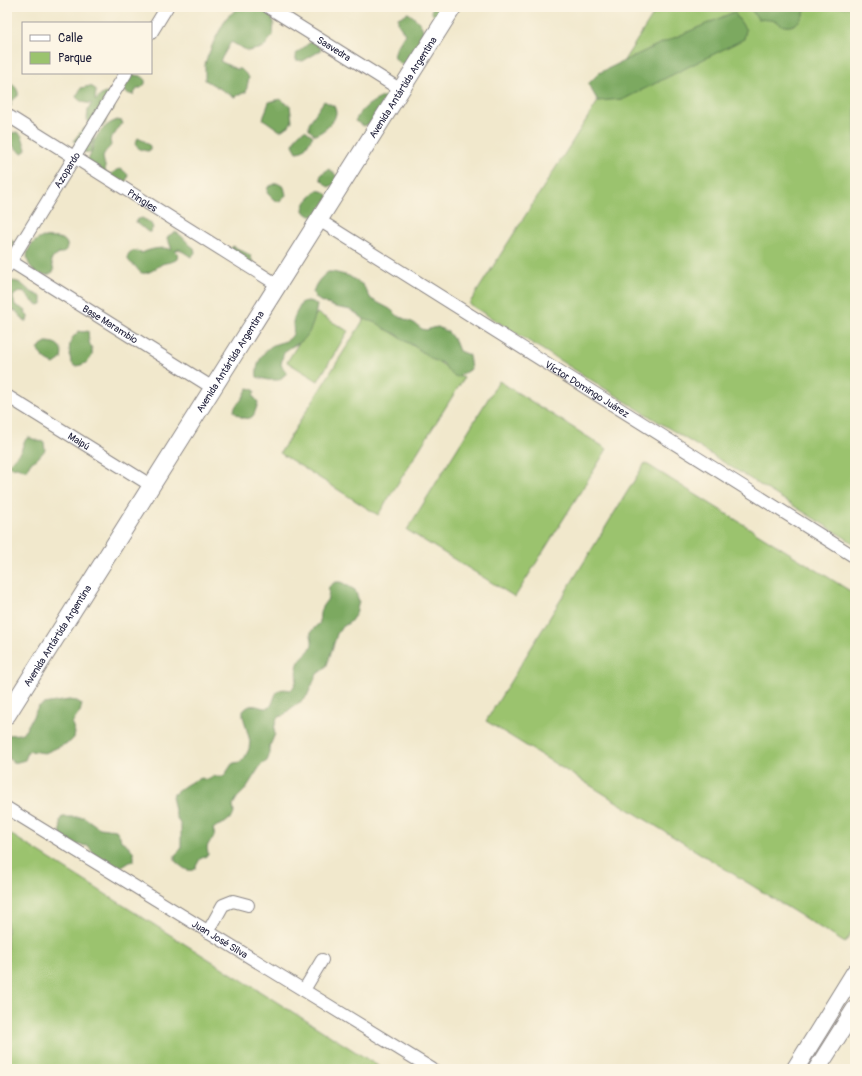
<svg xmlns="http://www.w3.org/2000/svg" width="862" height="1076" viewBox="0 0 862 1076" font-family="Pangolin,sans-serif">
<rect width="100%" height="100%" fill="#fcf5e5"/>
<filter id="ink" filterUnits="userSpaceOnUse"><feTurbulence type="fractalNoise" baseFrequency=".025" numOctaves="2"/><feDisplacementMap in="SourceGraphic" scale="8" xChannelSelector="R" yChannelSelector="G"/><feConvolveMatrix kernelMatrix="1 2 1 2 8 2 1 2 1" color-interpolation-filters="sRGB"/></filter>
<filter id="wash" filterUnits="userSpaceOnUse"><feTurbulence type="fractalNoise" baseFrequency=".012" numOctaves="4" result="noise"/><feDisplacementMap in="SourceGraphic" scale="16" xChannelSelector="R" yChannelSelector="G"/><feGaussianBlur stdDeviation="0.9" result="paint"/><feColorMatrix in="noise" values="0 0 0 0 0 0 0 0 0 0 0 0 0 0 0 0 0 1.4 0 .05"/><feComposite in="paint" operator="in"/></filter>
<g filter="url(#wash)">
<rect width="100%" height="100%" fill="#f1e8cc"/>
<!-- green -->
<path fill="#9bc36e" stroke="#5e7254" d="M 658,7 L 855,7 L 855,544 L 469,304 Z
M 317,313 L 348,331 L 318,381 L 287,362 Z
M 366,316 L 464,378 L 378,515 L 280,453 Z
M 499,381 L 607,449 L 515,597 L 407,530 Z
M 645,463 L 855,594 L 855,927 L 845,943 L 486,721 Z
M 7,832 L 383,1069 L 7,1069 Z"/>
<!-- forest -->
<path fill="#7ca961" stroke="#4f664e" d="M 240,7 L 259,7 L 268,12 L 274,22 L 273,35 L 263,48 L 248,51 L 231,42 L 220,61 L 236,69 L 241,69 L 249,77 L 246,92 L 234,97 L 205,80 L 205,63 L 214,41 L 227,17 Z
M 433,7 L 451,7 L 437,18 L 434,16 L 431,11 Z
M 749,7 L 807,7 C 803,17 797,28 785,26 C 781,26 780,23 777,22 C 771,19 763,20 758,19 Z
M 734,12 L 746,30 L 744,39 L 624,99 L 598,101 L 588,84 L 599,73 L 655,46 Z
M 408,13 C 421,21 423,27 426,41 L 410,63 L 400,64 L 394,57 L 396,49 L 405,34 L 398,24 L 398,18 Z
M 314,39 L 323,39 L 320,51 L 303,61 L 296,60 L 296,54 Z
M 133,75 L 141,76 L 145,79 L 145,84 L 141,88 L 138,88 L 133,95 C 126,93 123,92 122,85 L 127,77 Z
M 12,84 C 16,87 19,91 18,96 L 10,102 L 12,105 L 7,109 L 7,86 Z
M 90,86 L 94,88 L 96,91 L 95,101 C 99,97 103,91 109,94 L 111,104 L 113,106 L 114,109 C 107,111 107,117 105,124 L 99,127 L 89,123 L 87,120 L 88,109 L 92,103 C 87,104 80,102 76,97 L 81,88 Z
M 388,95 L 373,122 L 364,126 L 355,121 C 363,106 373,101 388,95 Z
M 280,99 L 290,106 L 292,121 L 289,126 L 280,131 L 263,119 L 269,102 Z
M 324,101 L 334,106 C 335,108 336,111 336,113 C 335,123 323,132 315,135 L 309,130 L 309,123 Z
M 117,120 L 122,121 L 123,124 L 119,126 L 115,134 L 111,137 L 110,140 L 111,145 C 109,149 105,151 104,154 C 101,158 107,166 105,172 L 110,174 L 112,174 C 118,167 122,168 128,175 L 125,185 L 86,161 C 91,156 91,153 93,146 C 95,134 106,124 117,120 Z
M 89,128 L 94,133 L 93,142 L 91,147 L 92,152 L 89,153 L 81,151 L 74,140 L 83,129 Z
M 305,130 L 313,136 L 306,147 L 302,151 L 297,152 L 293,145 C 295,137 299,133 305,130 Z
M 7,132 L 12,133 L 17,132 L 22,136 L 26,149 L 23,153 L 20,152 L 12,145 L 7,146 Z
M 138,138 L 146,142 L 150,146 L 150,149 L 149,151 C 143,151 138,149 135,144 Z
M 329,169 L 338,177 L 336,184 L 328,187 L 320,179 L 321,174 Z
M 277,183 L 284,187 L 286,195 L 280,202 L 273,199 L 267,193 L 268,187 Z
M 317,190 L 325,192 L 329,196 L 317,216 L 310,216 L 303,211 C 303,201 311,197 317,190 Z
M 142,218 C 147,221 151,221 153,228 L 150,232 L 148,232 L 136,222 L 136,220 Z
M 175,232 C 184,236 186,243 194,248 L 195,253 L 191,257 L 179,249 L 175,251 L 178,254 L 177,259 C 172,263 167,262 162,264 C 157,267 152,272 146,273 C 140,274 139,271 136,267 C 134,265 131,264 129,261 C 126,257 128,252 133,251 C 135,250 139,252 142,253 C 150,249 164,246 172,250 C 170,246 170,242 167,239 L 168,236 Z
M 7,237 L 12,240 L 14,245 L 12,250 L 7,251 Z
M 43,237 C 49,239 64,235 67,244 C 68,248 65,251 63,253 L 59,253 L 58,255 L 51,259 L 54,271 C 38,287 9,251 43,237 Z
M 233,246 L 250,255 L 253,262 L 251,267 L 228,251 Z
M 328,272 L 333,272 L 349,276 L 363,285 L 371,299 L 390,309 L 398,316 L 414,323 L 422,329 L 427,330 L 432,328 L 438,327 L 448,332 L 455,341 L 459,351 L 469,355 L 471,369 L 457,377 C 449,374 447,369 443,363 L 433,360 L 416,347 L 402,339 L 398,335 L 383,328 L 379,324 L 364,319 L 351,310 L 335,307 L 320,301 L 316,298 L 313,293 C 315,284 320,278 328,272 Z
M 13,281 C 22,282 23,286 30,291 C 33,293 38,295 42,297 L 42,304 L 39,305 L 33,302 L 25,293 L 19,292 L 14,295 L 13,298 L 15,305 L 25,310 L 26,312 L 25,313 L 28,316 L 28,318 L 27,321 L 24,321 L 16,311 L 11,310 L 7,307 L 7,283 Z
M 308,301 L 313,302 L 317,305 C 315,316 313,329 305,338 C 300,345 287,346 283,355 C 282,358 282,362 281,365 L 287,373 L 279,380 L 268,380 L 257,377 C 255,364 264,348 276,344 C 281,342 287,342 291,337 C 295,333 293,328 293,322 C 294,315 299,309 302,302 Z
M 79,331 L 83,332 L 88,331 C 89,335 88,337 89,341 C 89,344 92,347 92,350 C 94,361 82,366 74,366 C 69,360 68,348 71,341 C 72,337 76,334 79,331 Z
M 46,342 C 57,342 64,347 61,359 L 54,364 C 47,361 42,358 38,350 L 41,345 Z
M 248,388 L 253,389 L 255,391 L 253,396 L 258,402 C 258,404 254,415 253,416 C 247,422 237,416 234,411 C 235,405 238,404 241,400 C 244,397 245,392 248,388 Z
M 28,437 L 38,441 L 44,442 L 45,450 L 37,459 L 30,463 L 28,468 L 27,470 L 24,470 L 17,467 L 12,468 L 9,466 L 9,464 L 21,451 L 24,442 Z
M 336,582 L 341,582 L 355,590 L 359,601 L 356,614 L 350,622 L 341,628 L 337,634 L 327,665 L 324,669 L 317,674 L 307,696 L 303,700 L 290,709 L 284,715 L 277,718 L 274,729 L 275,734 L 269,748 L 269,756 L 267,761 L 262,764 L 259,768 L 245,790 L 237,798 L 233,805 L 234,813 L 233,816 L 225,823 L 217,826 L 213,829 C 217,838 212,837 208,845 C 206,848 208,851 208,855 L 200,859 L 194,870 C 186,872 181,866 175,861 L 175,855 L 181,849 L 181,826 L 176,816 L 172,796 C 181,788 190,781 202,778 L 206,780 L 213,776 L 221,777 L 224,776 L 232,764 L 234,763 L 240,762 L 244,759 L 249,749 L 250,741 L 243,716 L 243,711 C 255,698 261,713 271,706 C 277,693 275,687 291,690 C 294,687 297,681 297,676 C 298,672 296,669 298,664 C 301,656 308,654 311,647 C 314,642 310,637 311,632 C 313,629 317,625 320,623 C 319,616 320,609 324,604 C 326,601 327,601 328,598 C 330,589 325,587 336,582 Z
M 69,700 L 77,701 L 82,704 L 80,712 L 72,723 L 75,733 L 74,738 L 70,742 L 45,753 L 30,751 L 28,752 L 25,760 L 14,763 L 7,757 L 7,735 L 20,734 L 25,731 L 38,707 L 43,704 Z
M 63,817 L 84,817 L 95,825 L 100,828 L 116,830 L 120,836 L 121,841 C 128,844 135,851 134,859 L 133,861 L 130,862 L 119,869 L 96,858 L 90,848 L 88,846 L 71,844 L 61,835 L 60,821 L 61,818 Z"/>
</g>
<g filter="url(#ink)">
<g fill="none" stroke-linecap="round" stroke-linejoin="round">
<!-- street casing -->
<g stroke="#8a8584" stroke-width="14">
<g id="street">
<path id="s1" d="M 268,7 L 401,90"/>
<path d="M 151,33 L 167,7"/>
<path id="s2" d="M 7,115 L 278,285"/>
<path id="s3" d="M 319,220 L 855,557"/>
<path id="s4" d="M 7,259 L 213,388"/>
<path id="s5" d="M 7,267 L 126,73"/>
<path id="s6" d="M 7,396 L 152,486"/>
<path id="s7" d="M 7,808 L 432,1069"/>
<path d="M 208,932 L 223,905 L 233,901 L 248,905"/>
<path d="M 304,990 L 322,960"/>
</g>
</g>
<!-- secondary casing -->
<g stroke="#8a8584" stroke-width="19">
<g id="secondary">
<path id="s8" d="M 7,715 L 453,7"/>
<path d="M 795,1069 L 855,972"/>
<path d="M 817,1069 L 855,1009"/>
</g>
</g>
<!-- street -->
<use href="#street" stroke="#fff" stroke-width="12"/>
<!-- secondary -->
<use href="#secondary" stroke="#fff" stroke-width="17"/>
</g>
</g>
<g text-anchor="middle" stroke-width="3" stroke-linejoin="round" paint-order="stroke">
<!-- street labels -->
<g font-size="10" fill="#22223b" stroke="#fcf5e5">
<text dy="4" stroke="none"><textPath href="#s1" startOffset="78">Saavedra</textPath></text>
<text dy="4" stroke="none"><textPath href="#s8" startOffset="742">Avenida Antártida Argentina</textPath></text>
<text dy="4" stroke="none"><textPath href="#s5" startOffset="114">Azopardo</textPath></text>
<text dy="4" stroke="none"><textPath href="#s2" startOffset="160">Pringles</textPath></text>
<text dy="4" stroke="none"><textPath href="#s4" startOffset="122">Base Marambio</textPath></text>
<text dy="4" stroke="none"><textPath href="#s8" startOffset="418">Avenida Antártida Argentina</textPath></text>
<text dy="4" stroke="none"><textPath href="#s3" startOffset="317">Víctor Domingo Juárez</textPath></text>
<text dy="4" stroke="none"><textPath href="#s6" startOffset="85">Maipú</textPath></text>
<text dy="4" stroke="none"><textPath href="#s8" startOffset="94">Avenida Antártida Argentina</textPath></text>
<text dy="4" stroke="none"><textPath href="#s7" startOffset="250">Juan José Silva</textPath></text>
</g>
</g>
<!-- margin -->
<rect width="862" height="1076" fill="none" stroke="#fcf5e5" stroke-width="24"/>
<!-- legend -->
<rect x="22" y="22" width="130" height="52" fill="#fcf5e5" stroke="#a5a1a1"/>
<rect x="30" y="35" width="20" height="6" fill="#ffffff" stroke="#a5a1a1"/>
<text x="58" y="42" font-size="12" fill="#22223b">Calle</text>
<rect x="30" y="52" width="20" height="12" fill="#9bc36e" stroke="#a5a1a1"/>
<text x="58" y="62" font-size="12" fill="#22223b">Parque</text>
</svg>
